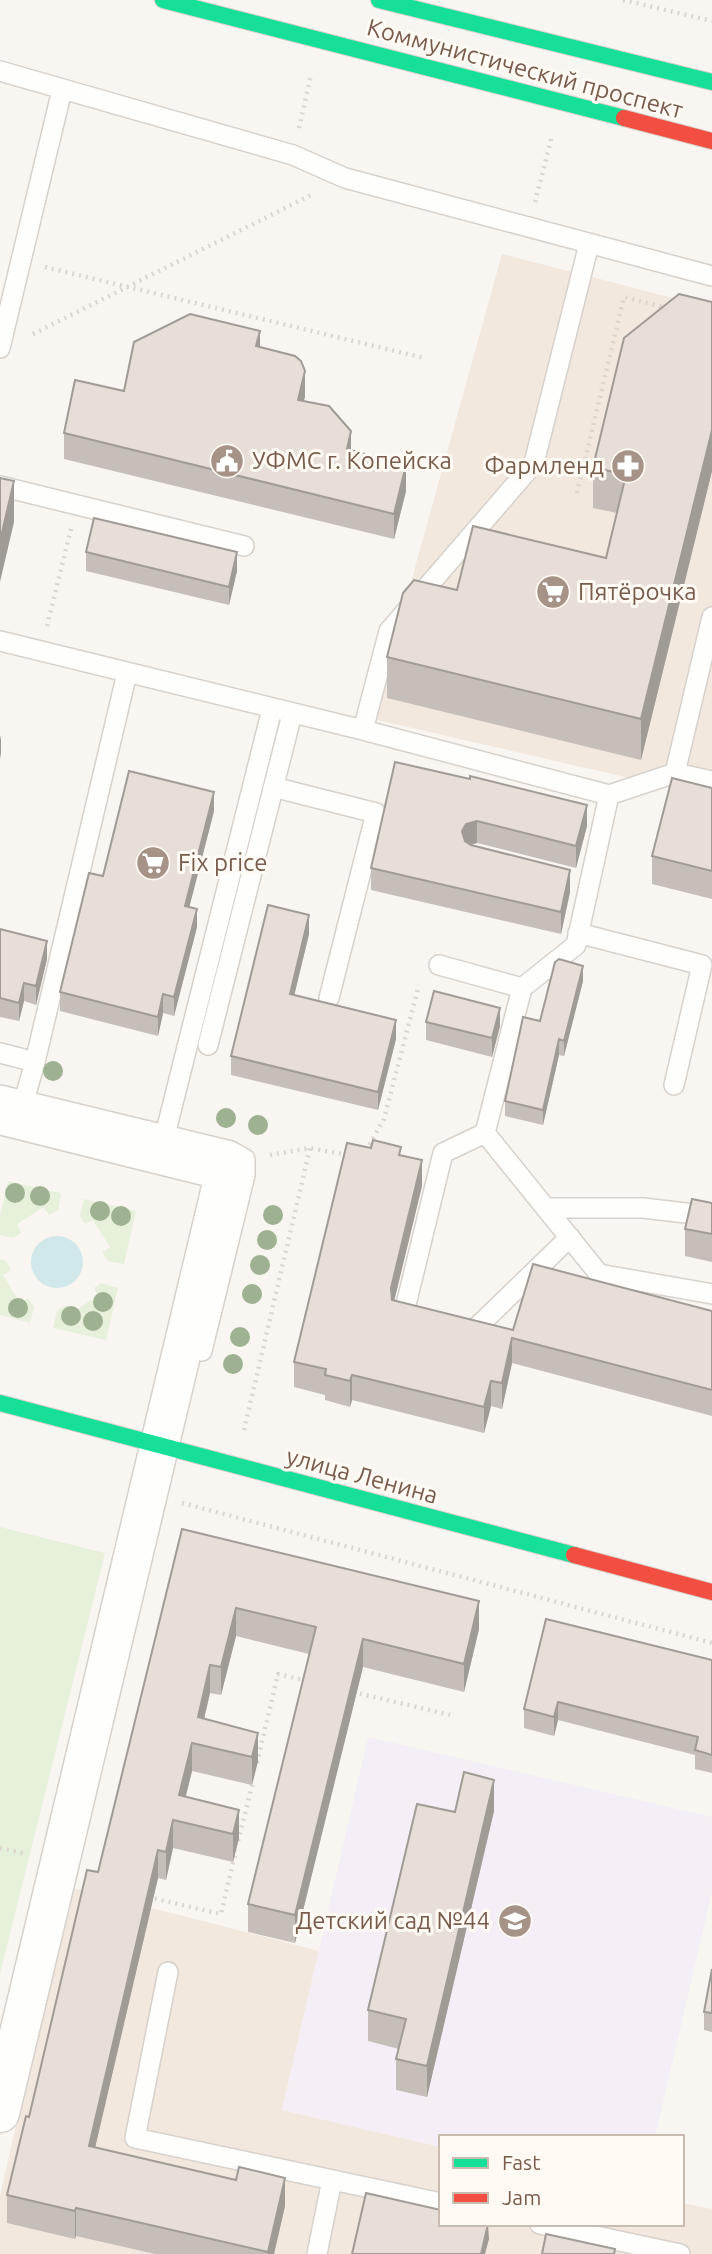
<svg xmlns="http://www.w3.org/2000/svg" width="712" height="2254" viewBox="0 0 712 2254" font-family="Ubuntu,sans-serif">
<rect width="100%" height="100%" fill="#f9f5f0"/>
<!-- residential -->
<path fill="#f2e8de" d="M 502,254 L 712,308 L 712,797 L 373,719 Z
M 70,1887 L 319,1951 L 282,2110 L 441,2147 L 441,2224 L 682,2224 L 682,2203 L 712,2209 L 712,2254 L 0,2254 L 0,2196 Z"/>
<!-- education -->
<path fill="#f6eef6" d="M 368,1737 L 712,1817 L 712,1892 L 655,2137 L 441,2137 L 441,2147 L 282,2110 Z"/>
<!-- green -->
<path fill="#e7f0db" d="M 8,1181 L 61,1193 L 58,1210 L 49,1215 L 44,1207 L 17,1224 L 21,1233 L 13,1238 L 0,1235 L 0,1216 Z
M 84,1199 L 136,1211 L 124,1264 L 108,1261 L 102,1252 L 110,1247 L 93,1220 L 85,1224 L 80,1216 Z
M 0,1259 L 6,1261 L 11,1270 L 3,1275 L 20,1303 L 28,1298 L 34,1307 L 30,1323 L 0,1315 Z
M 101,1283 L 118,1288 L 106,1340 L 53,1328 L 57,1311 L 66,1305 L 71,1313 L 98,1296 L 94,1288 Z
M 0,1527 L 105,1553 L 0,1974 Z"/>
<!-- water -->
<path fill="#d0e8ea" d="M31 1262a26 26 0 1 1 52 0a26 26 0 1 1-52 0Z"/>
<g fill="none" stroke-linecap="round" stroke-linejoin="round">
<!-- lane casing -->
<g stroke="#d7d1cb" stroke-width="22">
<path id="lane" d="M 0,71 L 293,155 L 345,178 L 712,276
M 589,244 L 534,463 L 389,631 L 363,730 L 609,795 L 675,773 L 712,781
M 0,348 L 62,90
M 0,486 L 244,546
M 0,641 L 363,730
M 675,773 L 712,617
M 273,787 L 376,813 L 329,998
M 578,933 L 702,965 L 674,1085
M 439,965 L 522,988 L 576,945 L 609,795
M 522,988 L 485,1133 L 599,1274 L 712,1294
M 208,1045 L 292,714
M 0,1053 L 35,1062 L 24,1101
M 35,1062 L 127,673
M 0,1095 L 231,1151 L 245,1159 L 245,1175 L 202,1351
M 165,1135 L 272,709
M 546,1208 L 643,1208 L 712,1216
M 416,1320 L 403,1317 L 443,1153 L 485,1133
M 463,1330 L 472,1332 L 570,1237
M 168,1972 L 135,2138 L 441,2203
M 540,2224 L 680,2254
M 317,2254 L 332,2180"/>
</g>
<!-- street casing -->
<g stroke="#d7d1cb" stroke-width="41">
<path id="street" d="M 0,1115 L 225,1171 L 0,2113"/>
</g>
<!-- fast casing -->
<g stroke="#d9d2cb" stroke-width="18">
<path id="fast" d="M 163,0 L 624,118
M 379,0 L 712,82
M 0,1403 L 574,1555"/>
</g>
<!-- jam casing -->
<g stroke="#d9d2cb" stroke-width="18">
<path id="jam" d="M 624,118 L 712,141
M 574,1555 L 712,1592"/>
</g>
<!-- path -->
<path stroke="#dcd5d0" stroke-width="4.5" stroke-dasharray="2 5" stroke-linecap="butt" d="M 623,0 L 712,21
M 299,128 L 311,75
M 535,202 L 552,136
M 45,267 L 424,358
M 33,334 L 313,194
M 577,493 L 624,297 L 667,308
M 47,626 L 71,529
M 366,1151 L 384,1119 L 419,985
M 270,1155 L 310,1148 L 347,1155
M 244,1430 L 310,1148
M 182,1503 L 712,1643
M 353,1692 L 450,1715
M 257,1763 L 278,1674 L 307,1681
M 238,1841 L 253,1782
M 0,1848 L 26,1854
M 148,1897 L 221,1914 L 236,1850"/>
<!-- lane -->
<use href="#lane" stroke="#fefefd" stroke-width="19"/>
<!-- street -->
<use href="#street" stroke="#fefefd" stroke-width="38"/>
<!-- fast -->
<use href="#fast" stroke="#16e098" stroke-width="16"/>
<!-- jam -->
<use href="#jam" stroke="#f24e42" stroke-width="16"/>
</g>
<!-- trees -->
<g fill="#9eb190">
<circle cx="53" cy="1071" r="10"/>
<circle cx="226" cy="1118" r="10"/>
<circle cx="258" cy="1125" r="10"/>
<circle cx="15" cy="1193" r="10"/>
<circle cx="40" cy="1196" r="10"/>
<circle cx="100" cy="1211" r="10"/>
<circle cx="273" cy="1215" r="10"/>
<circle cx="121" cy="1216" r="10"/>
<circle cx="267" cy="1240" r="10"/>
<circle cx="260" cy="1265" r="10"/>
<circle cx="252" cy="1294" r="10"/>
<circle cx="103" cy="1302" r="10"/>
<circle cx="18" cy="1308" r="10"/>
<circle cx="71" cy="1316" r="10"/>
<circle cx="93" cy="1321" r="10"/>
<circle cx="240" cy="1337" r="10"/>
<circle cx="233" cy="1364" r="10"/>
</g>
<!-- wall -->
<path fill="#c6bfb9" d="M 712,302 L 712,471 L 641,760 L 387,698 L 387,657 L 457,590 L 606,558 L 617,513 L 593,508 L 593,467 Z
M 260,347 L 305,396 L 304,401 L 351,451 L 406,491 L 394,539 L 64,459 L 64,433 L 124,391 Z
M 86,552 L 237,571 L 229,605 L 86,571 Z
M 395,762 L 587,826 L 576,868 L 477,843 L 471,845 L 570,892 L 561,934 L 371,890 L 371,868 Z
M 712,788 L 712,899 L 652,884 L 652,856 Z
M 214,811 L 189,907 L 197,927 L 174,1016 L 163,1013 L 158,1036 L 60,1011 L 60,992 L 103,876 Z
M 0,929 L 47,959 L 36,1005 L 24,1001 L 19,1021 L 0,1017 Z
M 309,934 L 294,995 L 396,1039 L 378,1110 L 231,1075 L 231,1056 Z
M 583,981 L 564,1056 L 559,1055 L 543,1125 L 505,1116 L 505,1101 L 540,1021 Z
M 426,1022 L 500,1026 L 492,1057 L 426,1040 Z
M 371,1148 L 401,1155 L 422,1186 L 394,1301 L 513,1330 L 712,1311 L 712,1416 L 512,1363 L 502,1409 L 491,1406 L 484,1433 L 352,1400 L 350,1407 L 325,1400 L 325,1395 L 294,1387 L 294,1362 Z
M 712,1203 L 712,1262 L 685,1256 L 685,1229 Z
M 182,1529 L 479,1629 L 464,1692 L 363,1667 L 295,1943 L 248,1932 L 248,1904 L 309,1654 L 236,1636 L 221,1695 L 210,1693 L 204,1719 L 258,1761 L 252,1785 L 192,1771 L 186,1796 L 239,1838 L 233,1862 L 173,1848 L 166,1880 L 158,1878 L 95,2147 L 285,2206 L 274,2254 L 155,2254 L 76,2236 L 75,2239 L 7,2223 L 7,2195 L 98,1872 Z
M 712,1660 L 712,1773 L 695,1769 L 695,1755 L 558,1720 L 554,1736 L 524,1728 L 524,1709 Z
M 494,1811 L 427,2097 L 396,2090 L 396,2059 L 399,2049 L 368,2041 L 368,2010 L 455,1812 Z
M 712,1969 L 712,2032 L 704,2030 L 704,2012 Z"/>
<!-- shaded-wall -->
<path fill="#a19b96" d="M 260,331 L 260,356 L 256,346 Z
M 305,371 L 305,396 L 298,425 L 298,400 Z
M 712,430 L 712,471 L 641,760 L 641,719 Z
M 351,431 L 351,457 L 347,449 Z
M 406,465 L 406,491 L 394,539 L 394,514 Z
M 14,481 L 14,522 L 0,582 L 0,541 Z
M 237,552 L 237,571 L 229,605 L 229,587 Z
M 1,735 L 1,753 L 0,759 L 0,740 Z
M 214,792 L 214,811 L 185,924 L 185,906 Z
M 587,805 L 587,826 L 576,868 L 576,846 Z
M 477,821 L 477,843 L 466,846 L 462,831 L 466,824 Z
M 570,870 L 570,892 L 561,934 L 561,912 Z
M 197,909 L 197,927 L 174,1016 L 174,997 Z
M 309,915 L 309,934 L 290,1013 L 290,994 Z
M 47,941 L 47,959 L 36,1005 L 36,986 Z
M 583,966 L 583,981 L 564,1056 L 564,1041 Z
M 24,983 L 24,1001 L 19,1021 L 19,1003 Z
M 163,994 L 163,1013 L 158,1036 L 158,1017 Z
M 500,1008 L 500,1026 L 492,1057 L 492,1038 Z
M 396,1020 L 396,1039 L 378,1110 L 378,1092 Z
M 559,1039 L 559,1055 L 543,1125 L 543,1110 Z
M 422,1160 L 422,1186 L 391,1314 L 391,1288 Z
M 512,1338 L 512,1363 L 502,1409 L 502,1383 Z
M 352,1375 L 352,1400 L 350,1407 L 350,1381 Z
M 491,1381 L 491,1406 L 484,1433 L 484,1407 Z
M 479,1601 L 479,1629 L 464,1692 L 464,1664 Z
M 236,1608 L 236,1636 L 221,1695 L 221,1667 Z
M 363,1639 L 363,1667 L 295,1943 L 295,1915 Z
M 210,1665 L 210,1693 L 198,1745 L 198,1717 Z
M 558,1702 L 558,1720 L 554,1736 L 554,1717 Z
M 258,1733 L 258,1761 L 252,1785 L 252,1757 Z
M 192,1743 L 192,1771 L 179,1823 L 179,1795 Z
M 494,1780 L 494,1811 L 427,2097 L 427,2066 Z
M 239,1810 L 239,1838 L 233,1862 L 233,1834 Z
M 173,1820 L 173,1848 L 166,1880 L 166,1852 Z
M 158,1850 L 158,1878 L 89,2174 L 89,2146 Z
M 285,2178 L 285,2206 L 274,2254 L 268,2254 Z
M 76,2208 L 76,2236 L 75,2239 L 75,2211 Z
M 488,2224 L 489,2239 L 485,2254 L 481,2254 Z"/>
<!-- building -->
<path fill="#e6ded7" stroke="#a19b96" stroke-width="2" d="M 679,294 L 712,302 L 712,430 L 641,719 L 387,657 L 403,593 L 414,580 L 457,590 L 473,526 L 606,558 L 626,475 L 593,467 L 624,338 Z
M 190,314 L 260,331 L 256,346 L 295,356 L 301,361 L 305,371 L 298,400 L 329,406 L 351,431 L 347,449 L 406,465 L 394,514 L 64,433 L 75,380 L 124,391 L 134,342 Z
M 0,478 L 14,481 L 0,541 Z
M 94,518 L 237,552 L 229,587 L 86,552 Z
M 395,762 L 470,779 L 470,776 L 587,805 L 576,846 L 477,821 L 466,824 L 462,831 L 465,841 L 471,845 L 570,870 L 561,912 L 371,868 Z
M 129,771 L 214,792 L 185,906 L 197,909 L 174,997 L 163,994 L 158,1017 L 60,992 L 89,873 L 103,876 Z
M 672,778 L 712,788 L 712,871 L 652,856 Z
M 268,905 L 309,915 L 290,994 L 396,1020 L 378,1092 L 231,1056 Z
M 0,929 L 47,941 L 36,986 L 24,983 L 19,1003 L 0,998 Z
M 559,959 L 583,966 L 564,1041 L 559,1039 L 543,1110 L 505,1101 L 523,1017 L 540,1021 L 555,962 Z
M 434,991 L 500,1008 L 492,1038 L 426,1022 Z
M 373,1140 L 401,1147 L 399,1155 L 422,1160 L 391,1288 L 392,1300 L 513,1330 L 533,1264 L 712,1311 L 712,1390 L 512,1338 L 502,1383 L 491,1381 L 484,1407 L 352,1375 L 350,1381 L 325,1375 L 326,1369 L 294,1362 L 347,1143 L 371,1148 Z
M 692,1199 L 712,1203 L 712,1234 L 685,1229 Z
M 182,1529 L 479,1601 L 464,1664 L 363,1639 L 295,1915 L 248,1904 L 316,1627 L 236,1608 L 221,1667 L 210,1665 L 198,1717 L 258,1733 L 252,1757 L 192,1743 L 179,1795 L 239,1810 L 233,1834 L 173,1820 L 166,1852 L 158,1850 L 89,2146 L 236,2180 L 239,2167 L 285,2178 L 268,2252 L 76,2208 L 75,2211 L 7,2195 L 26,2116 L 29,2117 L 87,1870 L 98,1872 Z
M 546,1619 L 712,1660 L 712,1755 L 695,1750 L 698,1737 L 558,1702 L 554,1717 L 524,1709 Z
M 464,1772 L 494,1780 L 427,2066 L 396,2059 L 406,2019 L 368,2010 L 417,1804 L 455,1812 Z
M 712,1969 L 712,2013 L 704,2012 Z
M 366,2193 L 441,2210 L 441,2224 L 488,2224 L 481,2254 L 352,2254 Z
M 546,2234 L 615,2249 L 614,2254 L 542,2254 Z"/>
<!-- icons -->
<defs>
<g id="civic-disc" transform="scale(1.75)"><circle r="9.5" fill="#a69286" stroke="#fffaf3"/><path d="M-.6-6.5H3V-4.5H.6V-3L4-1V1h2V6H-6V1h2V-1L-.6-3ZM-1.2 2.5V6h2.4V2.5Z" fill="#fff"/></g>
<g id="pharmacy-disc" transform="scale(1.75)"><circle r="9.5" fill="#a69286" stroke="#fffaf3"/><path d="M-2-6h4v4h4v4h-4v4h-4v-4h-4v-4h4Z" fill="#fff"/></g>
<g id="supermarket-disc" transform="scale(1.75)"><circle r="9.5" fill="#a69286" stroke="#fffaf3"/><path d="M-6-5.5h2.5l.6 2H6L4.5 2H-2.5L-4.4-4H-6ZM-1.5 3.2a1.3 1.3 0 1 0 .1 0ZM3 3.2a1.3 1.3 0 1 0 .1 0Z" fill="#fff"/></g>
<g id="school-disc" transform="scale(1.75)"><circle r="9.5" fill="#a69286" stroke="#fffaf3"/><path d="M0-5L7-2L0 1L-7-2ZM-4 1L0 2.5L4 1V4Q0 6-4 4Z" fill="#fff"/></g>
</defs>
<g fill-rule="evenodd">
<use href="#civic-disc" x="227" y="461"/>
<use href="#pharmacy-disc" x="628" y="466"/>
<use href="#supermarket-disc" x="553" y="592"/>
<use href="#supermarket-disc" x="153" y="863"/>
<use href="#school-disc" x="515" y="1921"/>
</g>
<g text-anchor="middle" stroke-width="6" stroke-linejoin="round" paint-order="stroke">
<!-- street labels -->
<g font-size="24" fill="#7a5c4d" stroke="#fffaf3">
<text transform="translate(525 69) rotate(15)" y="8">Коммунистический проспект</text>
<text transform="translate(362 1476) rotate(15)" y="8">улица Ленина</text>
</g>
<!-- poi labels -->
<g font-size="24" fill="#7a5c4d" stroke="#fffaf3" text-anchor="start">
<text x="252" y="469">УФМС г. Копейска</text>
<text x="604" y="474" text-anchor="end">Фармленд</text>
<text x="578" y="600">Пятёрочка</text>
<text x="178" y="871">Fix price</text>
<text x="490" y="1929" text-anchor="end">Детский сад №44</text>
</g>
</g>
<!-- legend -->
<rect x="439" y="2135" width="245" height="91" fill="#fffaf3" stroke="#cabbb1" stroke-width="2"/>
<rect x="453" y="2158" width="35" height="10" fill="#16e098" stroke="#cabbb1" stroke-width="2"/>
<text x="502" y="2170" font-size="21" fill="#7a5c4d">Fast</text>
<rect x="453" y="2193" width="35" height="10" fill="#f24e42" stroke="#cabbb1" stroke-width="2"/>
<text x="502" y="2205" font-size="21" fill="#7a5c4d">Jam</text>
</svg>
